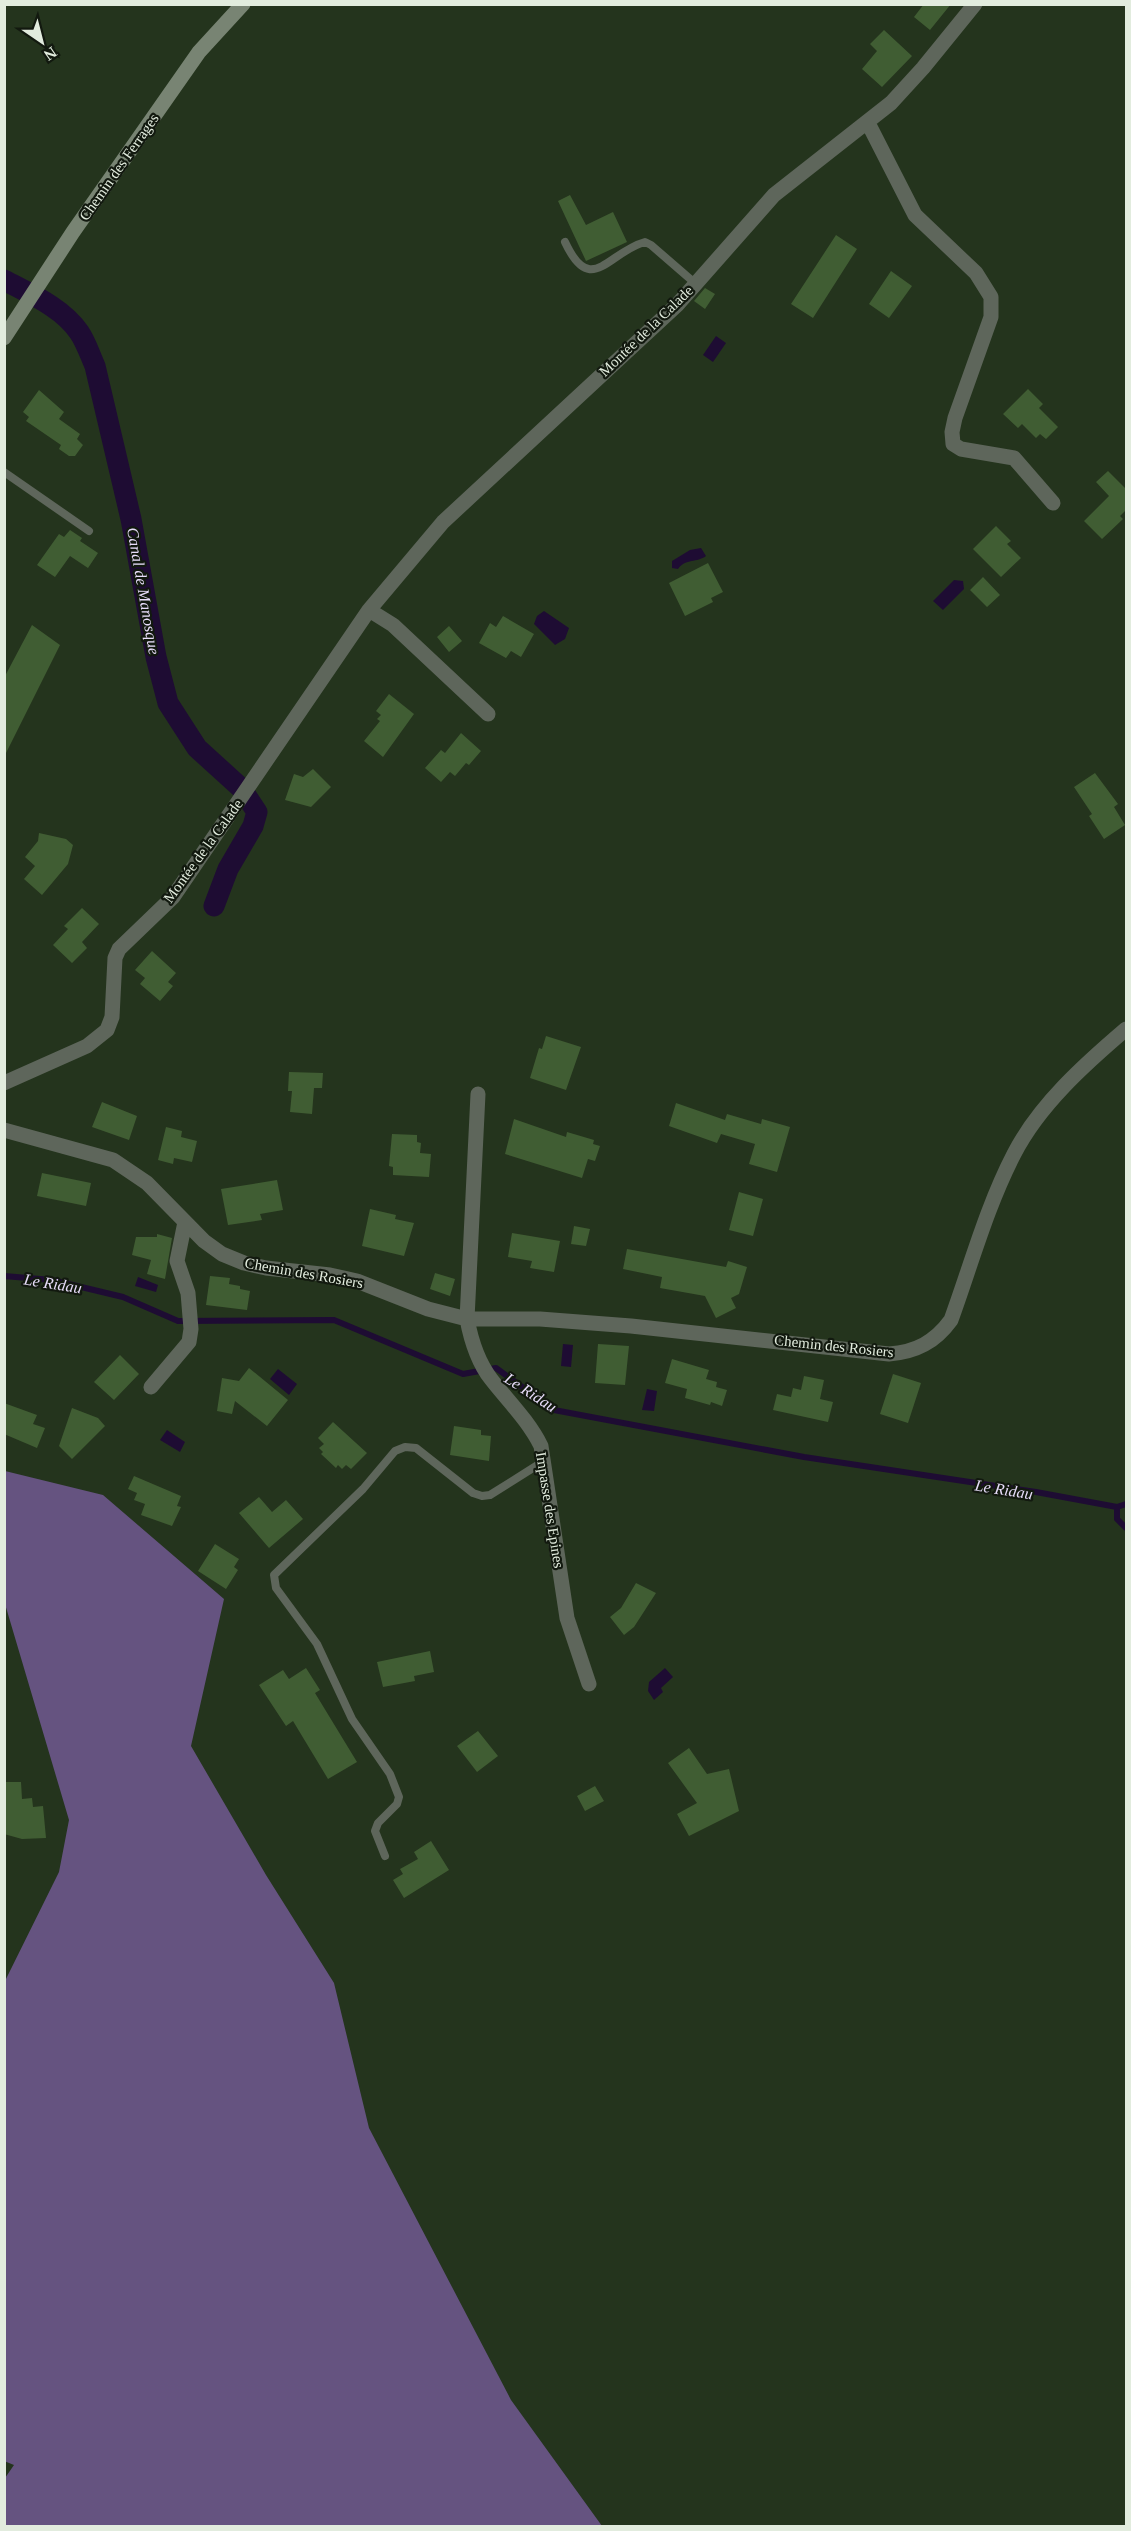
<svg xmlns="http://www.w3.org/2000/svg" width="1131" height="2531" viewBox="0 0 1131 2531" font-family="Georgia,serif">
<rect width="100%" height="100%" fill="#24341d"/>
<!-- forest -->
<path fill="#655380" d="M 5,1471 L 103,1495 L 224,1599 L 191,1746 L 266,1875 L 334,1983 L 369,2128 L 511,2400 L 602,2526 L 5,2526 L 5,2478 L 14,2465 L 4,2461 L 5,1981 L 59,1872 L 69,1820 L 5,1604 Z"/>
<!-- water -->
<path fill="#1e0c33" d="M 716,336 L 726,343 L 713,362 L 703,355 Z
M 701,548 L 706,556 C 697,563 686,558 678,569 L 672,568 L 672,561 L 690,550 Z
M 954,580 L 963,581 L 964,589 L 943,610 L 933,601 Z
M 544,611 L 569,628 L 565,639 L 555,645 L 534,624 L 537,616 Z
M 138,1277 L 158,1285 L 156,1292 L 135,1286 Z
M 563,1344 L 573,1345 L 571,1367 L 561,1366 Z
M 278,1369 L 297,1384 L 289,1395 L 270,1379 Z
M 647,1389 L 657,1391 L 654,1411 L 642,1410 Z
M 167,1430 L 185,1442 L 180,1452 L 160,1440 Z
M 665,1668 L 673,1677 L 661,1688 L 663,1692 L 654,1700 L 648,1691 L 649,1682 Z"/>
<g fill="none" stroke-linecap="round" stroke-linejoin="round">
<!-- stream -->
<path stroke="#1e0c33" stroke-width="6" d="M 4,1276 L 52,1280 L 123,1297 L 178,1321 L 334,1320 L 463,1374 L 496,1368 L 554,1410 L 804,1457 L 1036,1492 L 1117,1507 L 1126,1504
M 1117,1507 L 1117,1519 L 1126,1528"/>
<!-- canal -->
<path stroke="#1e0c33" stroke-width="21" d="M 4,280 C 30,294 62,307 79,332 C 86,342 90,355 95,366 L 131,519 L 156,657 L 168,703 L 197,748 L 241,788 L 257,812 L 253,826 L 228,869 L 214,906"/>
</g>
<!-- building -->
<path fill="#405d33" d="M 924,4 L 951,4 L 930,30 L 914,17 Z
M 884,30 L 912,56 L 882,87 L 862,69 L 877,51 L 870,44 Z
M 570,195 L 586,225 L 613,212 L 627,242 L 586,261 L 558,201 Z
M 836,235 L 857,249 L 813,318 L 791,304 Z
M 891,271 L 912,286 L 889,318 L 869,304 Z
M 705,288 L 715,294 L 705,309 L 694,301 Z
M 1028,389 L 1043,404 L 1039,408 L 1058,427 L 1046,439 L 1040,434 L 1036,438 L 1022,424 L 1018,428 L 1003,414 Z
M 39,390 L 64,412 L 59,419 L 80,434 L 77,439 L 83,445 L 75,456 L 69,456 L 59,449 L 61,445 L 26,421 L 29,417 L 23,412 Z
M 1108,471 L 1126,489 L 1126,510 L 1120,516 L 1123,519 L 1102,539 L 1084,521 L 1109,496 L 1096,482 Z
M 996,526 L 1011,541 L 1007,544 L 1021,558 L 1001,577 L 973,549 Z
M 70,530 L 82,538 L 80,541 L 98,553 L 88,568 L 70,556 L 55,577 L 37,565 L 59,534 L 64,537 Z
M 708,563 L 723,592 L 711,598 L 713,602 L 685,616 L 669,583 Z
M 983,577 L 1000,595 L 987,607 L 970,590 Z
M 503,616 L 534,634 L 521,657 L 511,651 L 506,658 L 479,643 L 490,623 L 496,627 Z
M 32,625 L 60,645 L 4,757 L 4,678 Z
M 449,626 L 462,641 L 449,652 L 437,637 Z
M 389,694 L 414,714 L 383,757 L 364,741 L 380,721 L 377,719 L 381,715 L 376,711 Z
M 461,733 L 481,751 L 469,765 L 466,763 L 455,776 L 450,772 L 441,782 L 425,768 L 441,750 L 445,753 Z
M 313,769 L 331,787 L 311,807 L 285,800 L 294,774 L 303,777 Z
M 1095,773 L 1118,804 L 1114,807 L 1125,825 L 1104,839 L 1089,816 L 1092,814 L 1074,787 Z
M 39,833 L 66,839 L 73,845 L 68,864 L 42,895 L 24,879 L 35,866 L 25,857 L 38,841 Z
M 82,908 L 99,924 L 82,942 L 87,948 L 72,963 L 53,945 L 68,929 L 64,926 Z
M 152,951 L 176,973 L 168,982 L 173,986 L 160,1001 L 140,984 L 145,978 L 135,970 Z
M 546,1036 L 581,1047 L 566,1090 L 530,1078 L 539,1048 L 542,1049 Z
M 289,1072 L 323,1073 L 322,1088 L 314,1088 L 312,1114 L 290,1112 L 292,1091 L 288,1091 Z
M 102,1102 L 137,1116 L 129,1140 L 92,1127 Z
M 676,1103 L 725,1120 L 727,1114 L 761,1124 L 762,1119 L 790,1127 L 777,1172 L 749,1164 L 755,1144 L 721,1134 L 717,1143 L 669,1126 Z
M 514,1119 L 566,1137 L 567,1132 L 594,1140 L 593,1144 L 600,1146 L 595,1161 L 588,1159 L 582,1178 L 505,1154 Z
M 166,1127 L 182,1131 L 181,1137 L 197,1141 L 192,1162 L 174,1158 L 173,1164 L 158,1160 Z
M 392,1134 L 417,1135 L 417,1142 L 421,1143 L 420,1153 L 431,1154 L 429,1177 L 393,1175 L 393,1167 L 389,1166 Z
M 42,1173 L 91,1183 L 86,1206 L 37,1196 Z
M 277,1180 L 283,1210 L 260,1214 L 262,1220 L 228,1225 L 221,1189 Z
M 739,1192 L 763,1199 L 753,1236 L 729,1230 Z
M 370,1209 L 396,1215 L 395,1219 L 414,1223 L 404,1256 L 362,1246 Z
M 574,1226 L 590,1229 L 586,1246 L 571,1244 Z
M 512,1233 L 560,1241 L 554,1272 L 530,1268 L 532,1261 L 508,1257 Z
M 157,1234 L 172,1238 L 165,1279 L 147,1274 L 151,1260 L 132,1255 L 136,1237 L 157,1237 Z
M 627,1249 L 726,1267 L 728,1261 L 747,1267 L 739,1294 L 731,1298 L 736,1308 L 716,1318 L 705,1296 L 660,1288 L 662,1277 L 623,1269 Z
M 435,1273 L 455,1279 L 450,1296 L 430,1289 Z
M 210,1276 L 230,1278 L 229,1284 L 240,1286 L 240,1289 L 250,1291 L 247,1310 L 206,1305 Z
M 598,1344 L 629,1346 L 625,1385 L 595,1383 Z
M 120,1355 L 139,1374 L 114,1400 L 94,1382 Z
M 672,1359 L 709,1370 L 706,1379 L 717,1382 L 716,1387 L 727,1390 L 722,1406 L 711,1402 L 710,1405 L 685,1398 L 687,1389 L 665,1383 Z
M 249,1368 L 288,1400 L 267,1426 L 235,1401 L 232,1414 L 217,1411 L 222,1378 L 239,1381 Z
M 893,1374 L 921,1383 L 908,1423 L 880,1414 Z
M 804,1376 L 824,1380 L 820,1399 L 833,1402 L 828,1422 L 773,1410 L 777,1394 L 791,1397 L 793,1388 L 801,1390 Z
M 4,1403 L 37,1415 L 33,1424 L 45,1428 L 37,1448 L 4,1434 Z
M 72,1408 L 98,1418 L 105,1426 L 72,1459 L 59,1446 Z
M 333,1422 L 367,1453 L 351,1469 L 346,1465 L 342,1469 L 338,1465 L 336,1468 L 321,1454 L 323,1452 L 319,1448 L 324,1444 L 318,1438 Z
M 454,1426 L 481,1430 L 481,1435 L 491,1436 L 489,1461 L 450,1455 Z
M 134,1476 L 181,1496 L 177,1506 L 181,1507 L 172,1526 L 141,1515 L 145,1504 L 134,1500 L 137,1493 L 128,1489 Z
M 259,1497 L 272,1512 L 286,1500 L 303,1519 L 269,1548 L 239,1513 Z
M 215,1544 L 239,1559 L 234,1567 L 238,1570 L 226,1589 L 198,1571 Z
M 636,1583 L 656,1593 L 634,1627 L 624,1635 L 610,1617 L 621,1608 Z
M 430,1651 L 434,1672 L 414,1676 L 415,1681 L 383,1687 L 377,1662 Z
M 306,1668 L 320,1690 L 315,1693 L 357,1762 L 328,1779 L 293,1721 L 286,1726 L 259,1685 L 283,1670 L 289,1679 Z
M 478,1731 L 498,1756 L 477,1772 L 457,1746 Z
M 689,1748 L 707,1774 L 729,1769 L 739,1811 L 689,1836 L 677,1814 L 697,1803 L 668,1763 Z
M 4,1782 L 21,1782 L 22,1799 L 32,1798 L 33,1807 L 43,1806 L 46,1838 L 22,1839 L 4,1834 Z
M 595,1786 L 604,1801 L 585,1811 L 577,1796 Z
M 431,1841 L 449,1870 L 404,1898 L 393,1880 L 403,1874 L 400,1869 L 418,1859 L 414,1852 Z"/>
<g fill="none" stroke-linecap="round" stroke-linejoin="round">
<!-- lane -->
<path stroke="#5e665b" stroke-width="8" d="M 565,242 C 591,298 608,252 645,242 L 651,245 L 696,284
M 4,472 L 89,531
M 385,1856 L 375,1831 L 378,1823 L 397,1804 L 399,1797 L 390,1774 L 352,1719 L 317,1644 L 276,1588 L 274,1575 L 363,1489 L 395,1451 L 405,1447 L 416,1448 L 473,1493 L 482,1496 L 490,1495 L 544,1461"/>
<!-- street -->
<path stroke="#5e665b" stroke-width="15" d="M 868,123 L 915,215 L 976,273 L 991,297 L 991,317 L 955,418 L 952,432 L 953,444 L 961,449 L 1014,458 L 1053,503
M 369,610 L 393,625 L 488,714
M 4,1083 L 87,1046 L 107,1030 L 112,1017 L 115,958 L 119,949 L 173,897 L 369,610 L 443,522 L 677,305 L 774,195 L 891,103 L 923,68 L 975,4
M 478,1094 L 467,1319 C 471,1340 477,1361 491,1379 C 508,1401 528,1420 541,1446 L 567,1618 L 589,1684
M 4,1130 L 113,1160 L 147,1183 L 204,1241 L 222,1254 L 244,1263 L 266,1268 L 330,1275 L 357,1281 L 428,1309 L 467,1319 L 540,1319 L 631,1326 L 889,1354 C 916,1352 935,1342 951,1320 C 971,1265 987,1206 1014,1154 C 1039,1105 1085,1064 1126,1029
M 151,1387 L 189,1342 L 191,1329 L 188,1293 L 177,1261 L 185,1222"/>
<!-- secondary -->
<path stroke="#788473" stroke-width="15" d="M 4,338 L 73,232 L 199,52 L 243,4"/>
</g>
<g text-anchor="middle" stroke-width="4.5" stroke-linejoin="round" paint-order="stroke">
<!-- street labels -->
<g font-size="15" fill="#e2ecde" stroke="#12190f">
<text transform="translate(119 167) rotate(-55)" y="5">Chemin des Ferrages</text>
<text transform="translate(646 331) rotate(-44)" y="5">Montée de la Calade</text>
<text transform="translate(203 851) rotate(-54)" y="5">Montée de la Calade</text>
<text transform="translate(304 1273) rotate(10)" y="5">Chemin des Rosiers</text>
<text transform="translate(834 1346) rotate(6)" y="5">Chemin des Rosiers</text>
<text transform="translate(550 1510) rotate(81)" y="5">Impasse des Epines</text>
</g>
<!-- water labels -->
<g font-size="16" font-style="italic" fill="#e8ddfa" stroke="#12190f">
<text transform="translate(144 591) rotate(80)" y="6">Canal de Manosque</text>
<text transform="translate(53 1283) rotate(9)" y="6">Le Ridau</text>
<text transform="translate(531 1392) rotate(33)" y="6">Le Ridau</text>
<text transform="translate(1004 1489) rotate(9)" y="6">Le Ridau</text>
</g>
</g>
<!-- border -->
<rect width="1131" height="2531" fill="none" stroke="#e2ecde" stroke-width="12"/>
<!-- north arrow -->
<g transform="translate(42 42) rotate(145)" stroke="#12190f" stroke-width="4.5" paint-order="stroke">
<path d="M0-4.5L10 22L0 15L-10 22Z" fill="#e2ecde"/>
<text y="-9" font-size="16" font-weight="bold" text-anchor="middle" fill="#e2ecde">N</text>
</g>
</svg>
